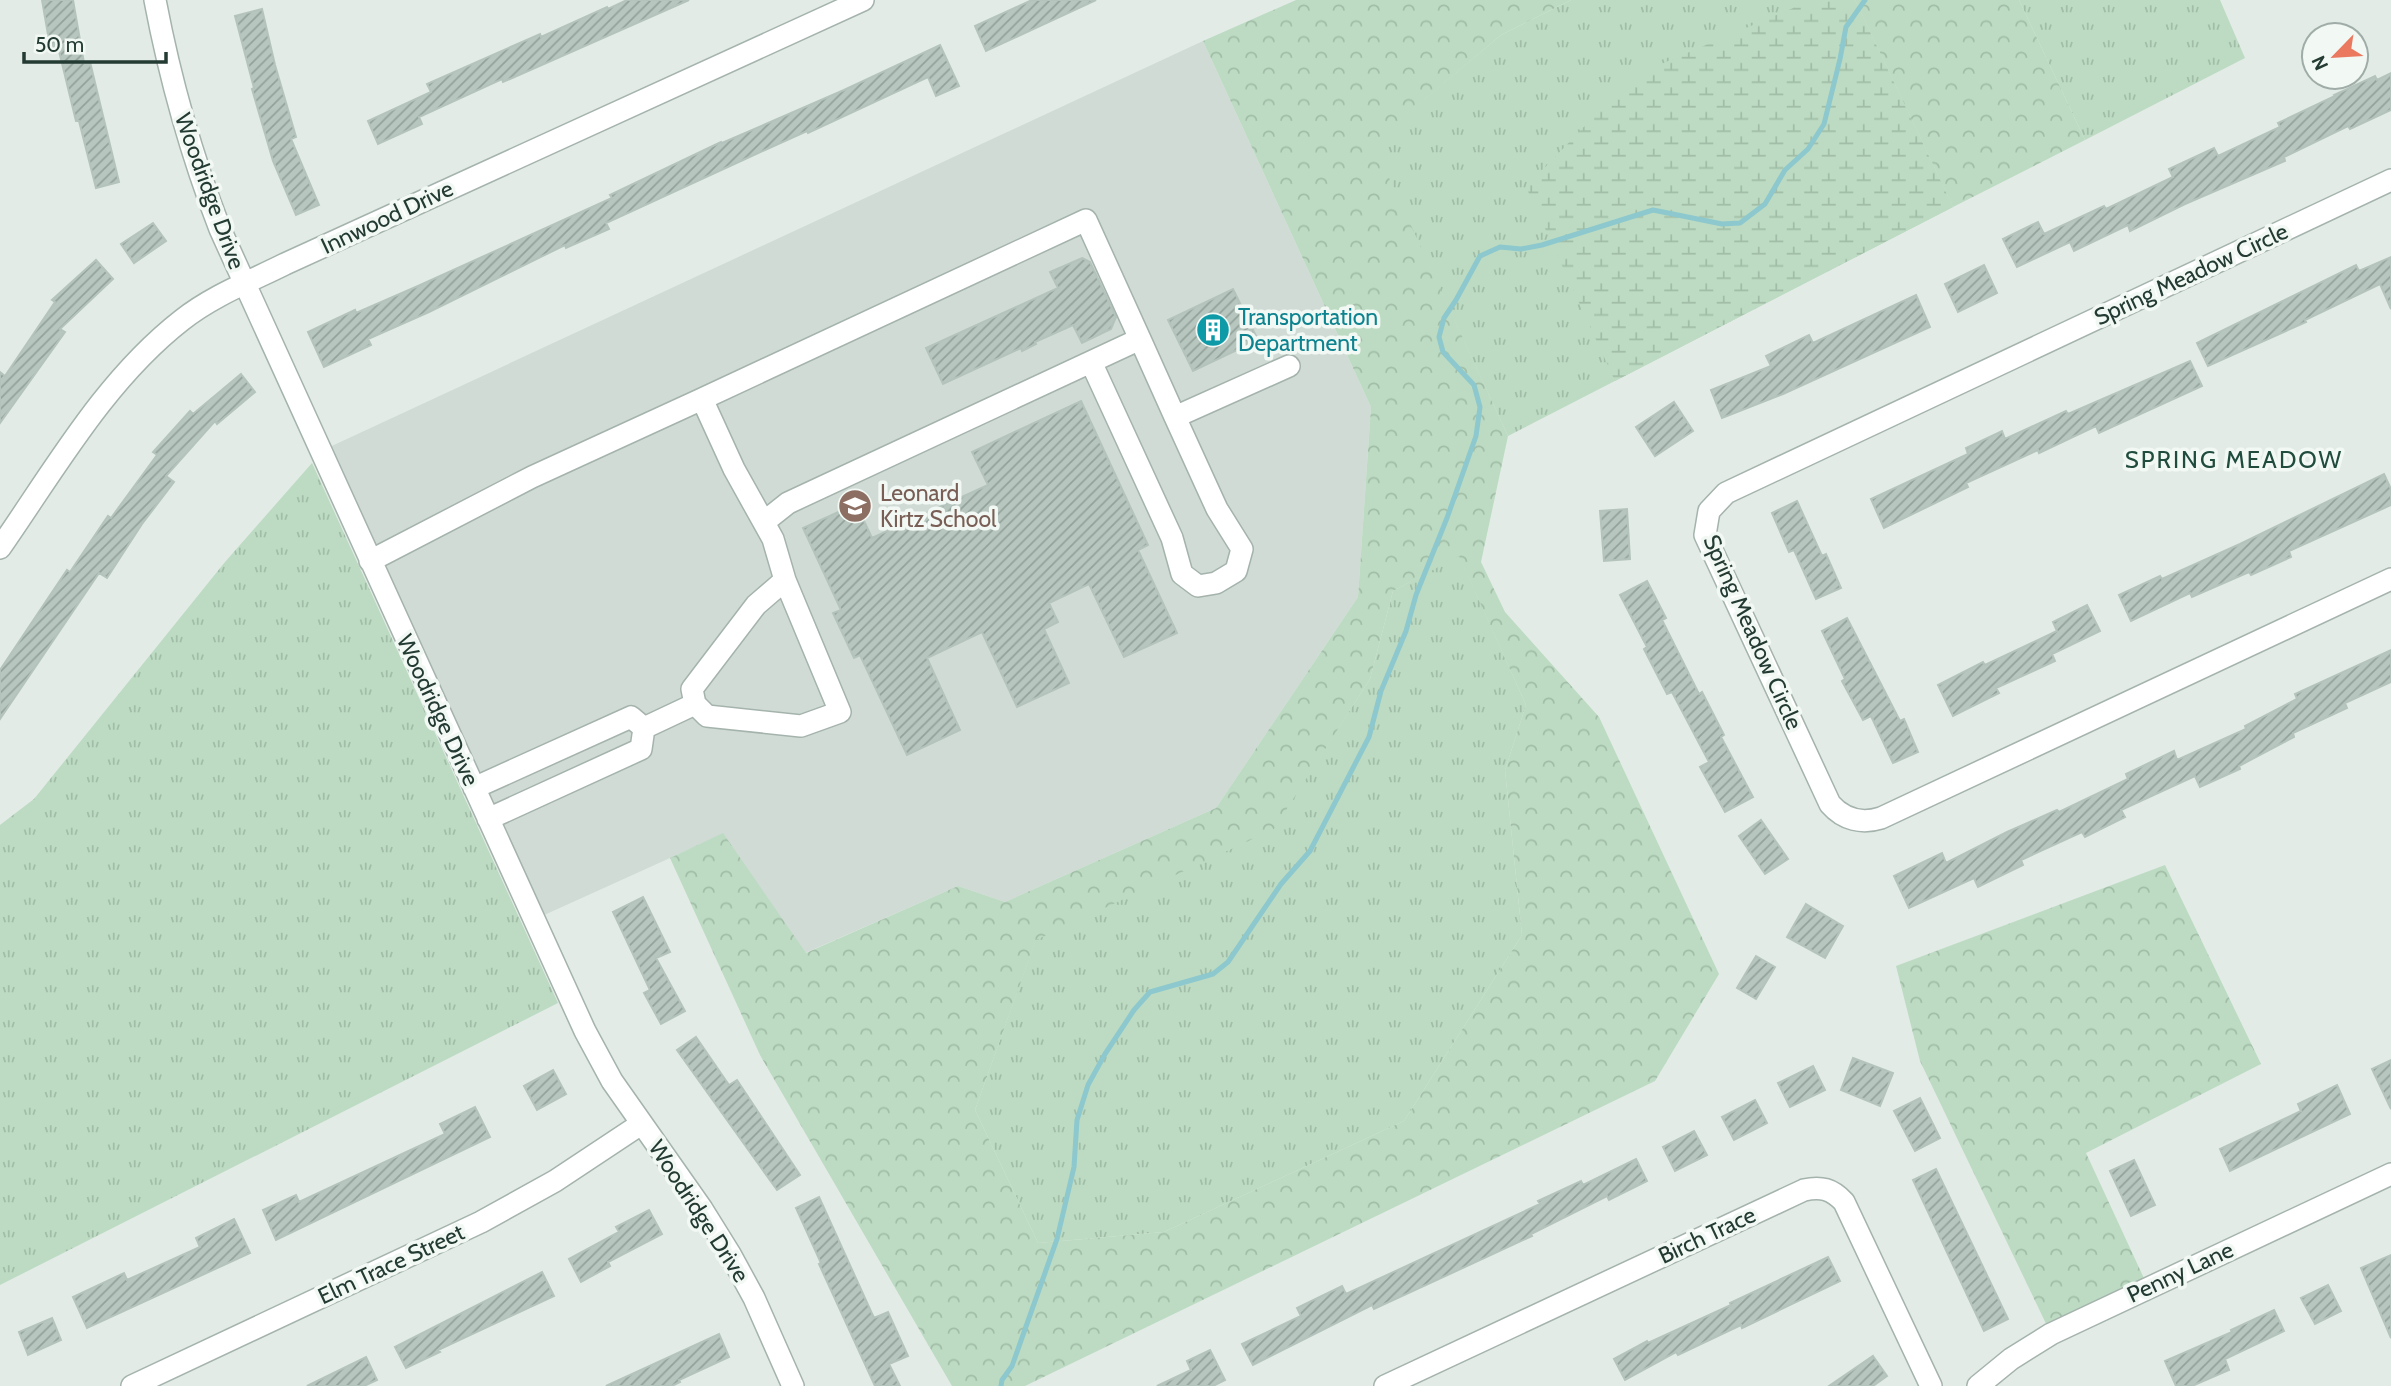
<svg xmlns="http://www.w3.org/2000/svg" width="2391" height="1386" viewBox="0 0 2391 1386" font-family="Cabin,sans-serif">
<defs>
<pattern id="grass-tufts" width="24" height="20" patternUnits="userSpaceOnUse" patternTransform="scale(1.75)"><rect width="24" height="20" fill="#bcdbc2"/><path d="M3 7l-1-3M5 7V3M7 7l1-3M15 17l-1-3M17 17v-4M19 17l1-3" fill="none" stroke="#a1bda7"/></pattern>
<pattern id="forest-crowns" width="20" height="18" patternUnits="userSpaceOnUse" patternTransform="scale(1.75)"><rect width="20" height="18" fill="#bcdbc2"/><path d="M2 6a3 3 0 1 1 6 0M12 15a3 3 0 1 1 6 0" fill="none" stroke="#a1bda7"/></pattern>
<pattern id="wetland-marsh" width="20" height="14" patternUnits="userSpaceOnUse" patternTransform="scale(1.75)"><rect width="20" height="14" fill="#bcdbc2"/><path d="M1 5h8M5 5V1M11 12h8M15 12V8" fill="none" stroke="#a1bda7"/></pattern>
<pattern id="building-hatch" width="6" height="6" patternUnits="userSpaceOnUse" patternTransform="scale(1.75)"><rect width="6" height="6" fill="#b7c6bf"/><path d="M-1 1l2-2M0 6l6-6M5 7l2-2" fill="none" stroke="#94a29c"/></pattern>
</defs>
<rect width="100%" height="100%" fill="#e2ebe6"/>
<!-- built -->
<path fill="#d0dbd5" d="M 1203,41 L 1371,407 L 1358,597 L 1216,808 L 1005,902 L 958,886 L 805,953 L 723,834 L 542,916 L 321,451 Z"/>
<!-- grass -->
<path fill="url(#grass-tufts)" d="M 1571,0 L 1855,0 L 1953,207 L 1508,436 L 1372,143 L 1501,35 Z
M 2019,0 L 2220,0 L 2245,58 L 2085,140 Z
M 312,463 L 558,1003 L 0,1285 L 0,825 L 34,799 L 225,562 Z
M 1459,555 L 1526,705 L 1505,770 L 1522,935 L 1404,1121 L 1164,1232 L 1038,1243 L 975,1110 L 1036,939 L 1273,829 L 1370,679 L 1393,591 Z"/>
<!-- forest -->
<path fill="url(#forest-crowns)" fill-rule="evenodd" d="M 1296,0 L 1571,0 L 1501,35 L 1373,143 L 1508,436 L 1481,562 L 1505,612 L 1599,717 L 1719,974 L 1655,1081 L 1025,1386 L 952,1386 L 760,1055 L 670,858 L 723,833 L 806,953 L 958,886 L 1005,902 L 1216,808 L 1358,597 L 1371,407 L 1203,41 ZM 1459,556 L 1526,705 L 1505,770 L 1522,935 L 1404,1121 L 1164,1232 L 1038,1243 L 975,1110 L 1036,940 L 1274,829 L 1370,679 L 1393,591 Z
M 1855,0 L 2019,0 L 2085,140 L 1953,207 Z
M 2165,865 L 2261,1064 L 2086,1153 L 2148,1287 L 2051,1334 L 1920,1061 L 1896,966 Z"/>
<!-- wetland -->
<path fill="url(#wetland-marsh)" d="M 1812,0 L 1855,0 L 1953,207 L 1615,381 L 1526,187 L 1633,76 Z"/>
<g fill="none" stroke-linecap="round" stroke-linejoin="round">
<!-- stream -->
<path stroke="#8cc8cd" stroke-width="5" d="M 1001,1386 L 1002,1380 L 1012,1366 L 1057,1239 L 1074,1167 L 1077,1120 L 1088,1085 L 1105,1054 L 1134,1010 L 1150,992 L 1213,974 L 1228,962 L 1281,884 L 1310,851 L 1369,737 L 1381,691 L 1406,631 L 1416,595 L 1447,518 L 1476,436 L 1480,407 L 1474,385 L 1443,352 L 1439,337 L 1444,318 L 1456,300 L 1480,256 L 1500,247 L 1521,249 L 1542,245 L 1653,210 L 1722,224 L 1740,223 L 1765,204 L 1785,170 L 1808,149 L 1824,124 L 1840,59 L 1846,27 L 1865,0"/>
</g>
<!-- building -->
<path fill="url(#building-hatch)" stroke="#b4c4bd" stroke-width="2" d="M 42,0 L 73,0 L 84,63 L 90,62 L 119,182 L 96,188 L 79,121 L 76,121 L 59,51 L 51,52 Z
M 627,0 L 689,0 L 503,82 L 502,79 L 419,117 L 422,124 L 378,144 L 368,121 L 431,92 L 427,84 L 540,34 L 541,37 L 607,7 L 608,9 Z
M 1032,0 L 1096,0 L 986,51 L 975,26 Z
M 262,9 L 275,65 L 296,137 L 291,139 L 319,205 L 296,215 L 273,161 L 252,89 L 254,88 L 235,16 Z
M 940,45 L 959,86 L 936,96 L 928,77 L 808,133 L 807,131 L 743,160 L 606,223 L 609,229 L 566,248 L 565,245 L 429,312 L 368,339 L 371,345 L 324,367 L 308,332 L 355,310 L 356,313 L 418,286 L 612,198 L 610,195 L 721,142 L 722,143 L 844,90 Z
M 2391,73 L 2391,110 L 2350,129 L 2348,126 L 2284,157 L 2285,161 L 2185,204 L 2130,231 L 2128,225 L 2074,251 L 2070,242 L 2017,267 L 2003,239 L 2038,222 L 2044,234 L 2104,206 L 2106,209 L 2173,177 L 2169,169 L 2214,148 L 2218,156 L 2280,127 L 2278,123 L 2335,96 L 2334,95 L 2375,76 L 2377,80 Z
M 153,223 L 166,241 L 134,263 L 121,244 Z
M 2391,257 L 2391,309 L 2380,284 L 2305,320 L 2306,322 L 2208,366 L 2197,343 L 2356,265 L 2359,271 Z
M 1082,258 L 1090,262 L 1116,317 L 1111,329 L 1082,343 L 1073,325 L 1035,342 L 1036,344 L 1022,351 L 1021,348 L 943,384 L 926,348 L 1058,288 L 1050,272 Z
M 96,260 L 113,279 L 60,329 L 65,332 L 0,423 L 0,372 L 5,376 L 55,302 L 52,300 Z
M 1984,265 L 1997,293 L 1958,312 L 1945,284 Z
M 1233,289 L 1258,340 L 1193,371 L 1168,320 Z
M 1916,295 L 1930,327 L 1783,394 L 1722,418 L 1711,390 L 1771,366 L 1766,356 L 1809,335 L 1813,343 Z
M 2190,361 L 2202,386 L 2099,433 L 2096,426 L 2039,453 L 2038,450 L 1966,483 L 1968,487 L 1884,528 L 1871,499 L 1968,454 L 1966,448 L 2002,431 L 2005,439 L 2066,411 L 2068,414 Z
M 241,374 L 255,392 L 217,424 L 215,421 L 166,476 L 174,482 L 142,524 L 107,578 L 99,573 L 0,719 L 0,670 L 67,570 L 70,572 L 108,516 L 111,518 L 157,455 L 153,452 L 190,411 L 193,414 Z
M 1081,401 L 1148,545 L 1138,550 L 1177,633 L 1124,657 L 1089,584 L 1049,603 L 1058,622 L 1044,629 L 1069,683 L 1017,707 L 982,632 L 927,658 L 960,730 L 907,755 L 860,655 L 854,658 L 833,613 L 841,610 L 803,528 L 856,504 L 872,538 L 988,485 L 972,452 Z
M 1674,402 L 1693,431 L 1655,456 L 1636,427 Z
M 2384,474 L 2391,489 L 2391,505 L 2289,551 L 2291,557 L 2251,575 L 2249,572 L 2192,597 L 2190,593 L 2131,621 L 2119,595 L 2160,576 L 2162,579 L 2240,544 Z
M 1797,501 L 1822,556 L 1826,554 L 1841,588 L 1816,599 L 1794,550 L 1789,552 L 1772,513 Z
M 1627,509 L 1630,559 L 1604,561 L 1600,511 Z
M 1647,581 L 1666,618 L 1662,620 L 1699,694 L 1702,692 L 1724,735 L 1721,737 L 1753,797 L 1725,812 L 1700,767 L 1709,762 L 1672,692 L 1667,694 L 1644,649 L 1647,647 L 1620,595 Z
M 2087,605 L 2100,631 L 2052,654 L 2055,661 L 1996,688 L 1999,693 L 1953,716 L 1938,685 L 1983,662 L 1985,665 L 2057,631 L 2053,622 Z
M 1847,618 L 1900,721 L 1904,719 L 1918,752 L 1893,763 L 1871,716 L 1863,720 L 1842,681 L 1845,679 L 1822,631 Z
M 2391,650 L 2391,682 L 2345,703 L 2347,708 L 2293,733 L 2294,737 L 2239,766 L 2240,769 L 2200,787 L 2195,776 L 2121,810 L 2125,817 L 2085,837 L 2082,832 L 2021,860 L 2023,865 L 1978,887 L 1974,878 L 1909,908 L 1894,876 L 1942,853 L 1946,863 L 2007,832 L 2057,810 L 2059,812 L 2128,779 L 2126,774 L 2174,751 L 2177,760 L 2246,729 L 2245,726 L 2297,699 L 2295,694 Z
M 1761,820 L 1788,859 L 1765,874 L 1739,836 Z
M 643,897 L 670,952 L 656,958 L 685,1011 L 661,1024 L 644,993 L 650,990 L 613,912 Z
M 1806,904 L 1843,926 L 1825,958 L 1787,937 Z
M 1756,956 L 1775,967 L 1756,999 L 1737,988 Z
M 696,1037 L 729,1085 L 737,1080 L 800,1175 L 777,1190 L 677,1050 Z
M 1853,1058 L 1893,1073 L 1880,1106 L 1841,1090 Z
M 2391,1060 L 2391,1109 L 2372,1069 Z
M 1813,1066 L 1825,1090 L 1790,1107 L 1778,1083 Z
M 553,1070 L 566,1094 L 537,1110 L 524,1086 Z
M 2337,1085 L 2350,1114 L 2230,1171 L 2220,1149 L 2301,1111 L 2298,1104 Z
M 1920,1098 L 1940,1138 L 1915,1151 L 1894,1111 Z
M 1755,1100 L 1767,1123 L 1734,1140 L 1722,1117 Z
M 475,1107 L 490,1137 L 276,1240 L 263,1210 L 296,1195 L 299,1202 L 445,1134 L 440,1124 Z
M 1694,1131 L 1707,1155 L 1675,1171 L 1663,1147 Z
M 1636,1159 L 1647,1181 L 1609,1200 L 1607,1196 L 1531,1234 L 1532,1236 L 1374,1309 L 1372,1305 L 1253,1365 L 1242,1344 L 1301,1316 L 1297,1308 L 1342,1286 L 1346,1294 L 1540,1204 L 1538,1201 L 1581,1181 L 1583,1185 Z
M 2134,1160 L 2155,1205 L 2131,1216 L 2110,1171 Z
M 1936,1169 L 2008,1319 L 1984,1331 L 1913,1180 Z
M 819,1197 L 874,1318 L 888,1312 L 908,1356 L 889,1364 L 900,1386 L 875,1386 L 819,1264 L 821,1263 L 796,1208 Z
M 649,1210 L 662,1234 L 608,1262 L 610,1266 L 581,1282 L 569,1259 L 619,1232 L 616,1227 Z
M 234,1219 L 250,1253 L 87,1328 L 73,1297 L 124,1273 L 127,1280 L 200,1247 L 196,1238 Z
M 2391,1255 L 2391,1338 L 2361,1268 Z
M 1828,1257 L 1840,1281 L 1742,1328 L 1741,1325 L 1678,1355 L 1676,1352 L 1625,1380 L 1614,1359 L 1647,1341 L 1648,1343 L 1731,1305 L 1730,1303 Z
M 542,1272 L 554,1296 L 438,1350 L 440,1352 L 406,1368 L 395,1347 Z
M 2328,1285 L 2341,1311 L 2315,1324 L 2301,1298 Z
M 2274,1310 L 2284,1331 L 2225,1359 L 2229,1370 L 2192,1386 L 2176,1386 L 2165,1361 L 2232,1332 L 2231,1330 Z
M 52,1318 L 61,1340 L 28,1355 L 19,1332 Z
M 719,1334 L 729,1357 L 679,1380 L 680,1382 L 672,1386 L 606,1386 Z
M 1210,1350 L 1225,1380 L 1213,1386 L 1157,1386 L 1191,1370 L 1187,1361 Z
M 1873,1356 L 1887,1376 L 1873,1386 L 1829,1386 Z
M 366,1357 L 377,1380 L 364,1386 L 307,1386 Z"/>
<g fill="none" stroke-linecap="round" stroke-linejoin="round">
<!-- minor casing -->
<g stroke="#a5b3ad" stroke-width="24">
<path id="minor" d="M 155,0 C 170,79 191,154 220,229 L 585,1031 L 612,1081 L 702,1209 L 730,1254 L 754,1298 L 793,1386
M 2391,180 L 1726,493 L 1709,511 L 1705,535 L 1830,804 C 1844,820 1862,824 1881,818 L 2391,579
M 1091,362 L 1172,538 L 1182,574 L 1198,586 L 1216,583 L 1236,571 L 1242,549 L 1217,509 L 1175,417
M 702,399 L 1086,220 L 1140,339
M 764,522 L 788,503 L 1140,339 L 1175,417 L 1289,366
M 0,548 C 55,469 105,380 182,320 C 212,296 251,281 285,264 L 863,0
M 370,561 L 532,477 L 702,399 L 734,469 L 773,539 L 785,580 L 840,712 L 801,726 L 707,716 L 695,704 L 692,689 L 756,605 L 785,580
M 644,728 L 695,704
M 474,788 L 631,717 L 644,728
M 488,819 L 641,749 L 644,728
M 132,1386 L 481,1222 L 555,1181 L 641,1124
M 1385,1386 L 1804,1190 C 1821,1186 1832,1189 1844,1202 L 1931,1386
M 1978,1386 L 2011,1359 L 2051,1334 L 2391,1174"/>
</g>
<!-- minor -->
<use href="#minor" stroke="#fff" stroke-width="21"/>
</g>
<!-- icons -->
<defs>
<g id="building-disc" transform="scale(1.75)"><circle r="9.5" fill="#0f9aa8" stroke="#f2f8f4"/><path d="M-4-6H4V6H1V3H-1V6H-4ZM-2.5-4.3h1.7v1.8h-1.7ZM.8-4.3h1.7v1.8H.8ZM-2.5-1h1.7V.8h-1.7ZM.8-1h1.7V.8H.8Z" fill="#fff"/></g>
<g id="school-disc" transform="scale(1.75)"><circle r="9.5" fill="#8d6e63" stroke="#f2f8f4"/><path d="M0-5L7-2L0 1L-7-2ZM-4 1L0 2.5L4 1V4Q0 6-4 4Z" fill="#fff"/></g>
</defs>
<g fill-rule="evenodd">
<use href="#building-disc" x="1213" y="330"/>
<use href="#school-disc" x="855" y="506"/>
</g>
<g text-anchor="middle" stroke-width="7" stroke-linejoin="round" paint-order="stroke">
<!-- street labels -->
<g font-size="23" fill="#233b33" stroke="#f2f8f4">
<text transform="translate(210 191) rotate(70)" y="8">Woodridge Drive</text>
<text transform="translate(387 217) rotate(-25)" y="8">Innwood Drive</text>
<text transform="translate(2191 274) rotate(-25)" y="8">Spring Meadow Circle</text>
<text transform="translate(1753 632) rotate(66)" y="8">Spring Meadow Circle</text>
<text transform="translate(438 710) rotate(65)" y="8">Woodridge Drive</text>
<text transform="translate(699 1211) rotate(57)" y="8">Woodridge Drive</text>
<text transform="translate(1707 1235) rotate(-25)" y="8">Birch Trace</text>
<text transform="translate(391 1264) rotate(-25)" y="8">Elm Trace Street</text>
<text transform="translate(2180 1272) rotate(-25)" y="8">Penny Lane</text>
</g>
<!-- culture labels -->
<g font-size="23" fill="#0d838f" stroke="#f2f8f4" text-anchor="start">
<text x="1238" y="325">Transportation<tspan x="1238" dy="26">Department</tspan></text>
</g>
<!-- education labels -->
<g font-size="23" fill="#785e54" stroke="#f2f8f4" text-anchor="start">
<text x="880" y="501">Leonard<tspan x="880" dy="26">Kirtz School</tspan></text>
</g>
<!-- neighbourhood labels -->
<g font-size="24" letter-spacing="2" fill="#204c3e" stroke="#f2f8f4">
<text x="2234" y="468">SPRING MEADOW</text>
</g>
</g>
<!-- north arrow -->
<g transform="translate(2335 56) rotate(245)"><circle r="33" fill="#f2f8f4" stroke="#9faca7" stroke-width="2"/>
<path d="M0-5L12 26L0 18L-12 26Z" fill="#ea7960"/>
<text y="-10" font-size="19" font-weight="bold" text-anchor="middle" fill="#233b33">N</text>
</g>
<!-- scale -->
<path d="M24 52v10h142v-10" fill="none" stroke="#233b33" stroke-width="3.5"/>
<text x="35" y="52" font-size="21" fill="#233b33" stroke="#f2f8f4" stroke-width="5" paint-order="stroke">50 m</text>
</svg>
